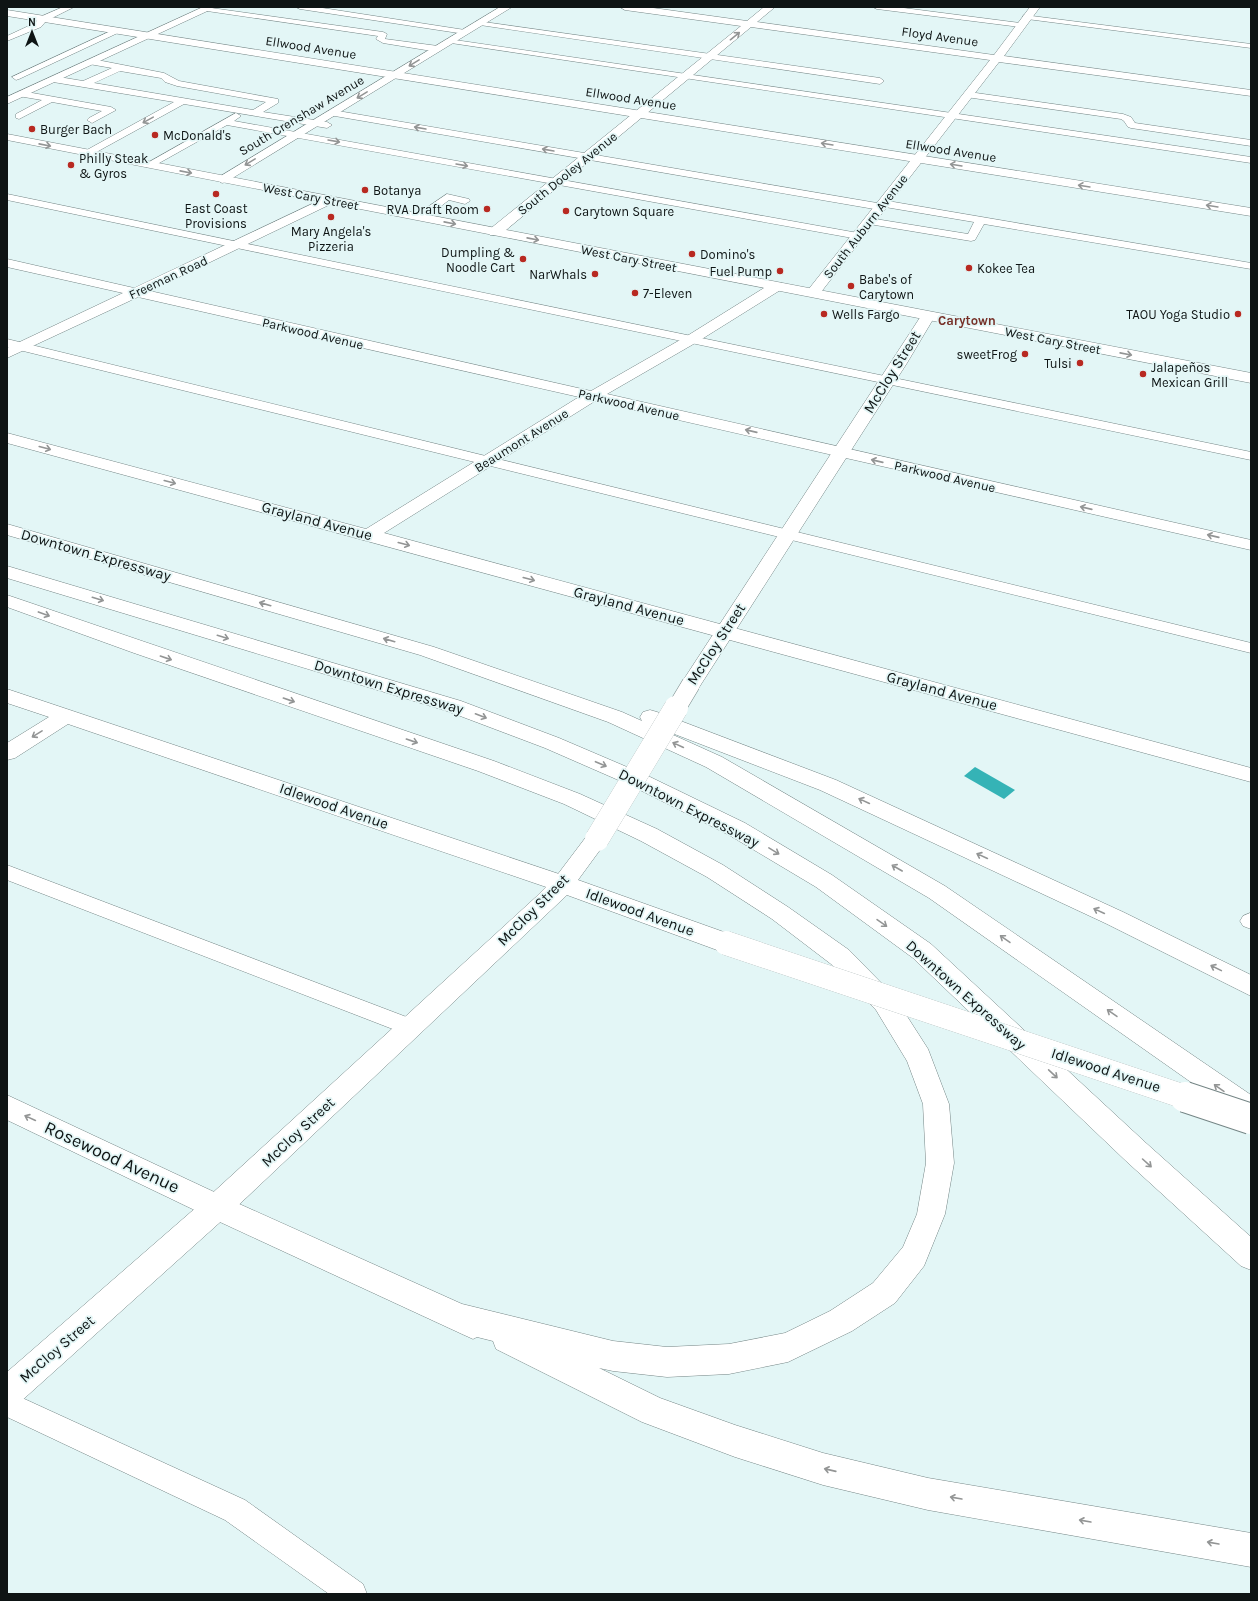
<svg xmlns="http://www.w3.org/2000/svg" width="1258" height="1601" viewBox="0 0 1258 1601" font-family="Karla,sans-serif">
<rect width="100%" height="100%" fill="#e3f6f6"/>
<!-- water -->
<path fill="#35b3b6" d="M 975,767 L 1015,790 L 1004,799 L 964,776 Z"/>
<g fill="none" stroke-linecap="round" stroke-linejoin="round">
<!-- lane casing -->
<g stroke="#758686" stroke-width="1">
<path id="lane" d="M 63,7 L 74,7 L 46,21 L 41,27 L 7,41 L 7,36 L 35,23 L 40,17 Z
M 204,7 L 383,32 L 387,34 L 385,39 L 438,46 L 442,49 L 438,52 L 383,43 L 376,39 L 378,36 L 207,11 L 203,9 Z
M 296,7 L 316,7 L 465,30 L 469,32 L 465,34 L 300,9 Z
M 873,7 L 896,7 L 1020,23 L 1024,25 L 1020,27 L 877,9 Z
M 1024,15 L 1251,44 L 1251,48 L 1027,19 L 1023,17 Z
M 477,21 L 880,78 L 884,81 L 880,84 L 480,25 L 476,23 Z
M 115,29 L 122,31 L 19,79 L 16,80 L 12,77 Z
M 448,39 L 1251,157 L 1251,163 L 451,43 L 447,41 Z
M 92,59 L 164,73 L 179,81 L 278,99 L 278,103 L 263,112 L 327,122 L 332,125 L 327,128 L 184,104 L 91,155 L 85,155 L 83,153 L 85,151 L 174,102 L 53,82 L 49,79 L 53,76 L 83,81 L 112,68 L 89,64 L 89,60 ZM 120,71 L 161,78 L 165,82 L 177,86 L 266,102 L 253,110 L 94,83 Z
M 21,91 L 111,107 L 116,110 L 92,123 L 87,120 L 89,118 L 102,111 L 52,102 L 19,119 L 16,118 L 16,114 L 42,100 L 18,96 L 18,92 Z
M 969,92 L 1123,114 L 1131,117 L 1135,123 L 1251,140 L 1251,146 L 1131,128 L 1128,127 L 1124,121 L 1121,119 L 966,97 L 965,95 Z
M 332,110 L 877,203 L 882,200 L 1251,263 L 1251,269 L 984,224 L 975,240 L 971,241 L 869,224 L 864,221 L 865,219 L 869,218 L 968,234 L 974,222 L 885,207 L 880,210 L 329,115 L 327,113 Z
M 236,113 L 241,116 L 234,121 L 858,233 L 863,236 L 858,239 L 227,125 L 152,167 L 146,167 L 144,165 Z
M 7,194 L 1251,452 L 1251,460 L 7,200 Z
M 447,194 L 469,199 L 470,201 L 465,204 L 449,200 L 424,219 L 416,219 L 415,217 L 416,215 Z
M 7,339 L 1251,643 L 1251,653 L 7,347 Z
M 7,865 L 417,1021 L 420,1027 L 417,1033 L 410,1036 L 403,1033 L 7,880 Z
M 1250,913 L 1251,913 L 1251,929 L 1243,926 L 1240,921 L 1243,916 Z
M 7,1391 L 245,1500 L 363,1584 L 367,1594 L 329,1594 L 225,1520 L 7,1417 Z"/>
</g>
<!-- street casing -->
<g stroke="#758686" stroke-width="1">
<path id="street" d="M 203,7 L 216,7 L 7,104 L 7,97 Z
M 500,7 L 512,7 L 226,182 L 222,183 L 216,179 Z
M 620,7 L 646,7 L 747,21 L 764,7 L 775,7 L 757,22 L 994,55 L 1030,7 L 1040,7 L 1004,56 L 1251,90 L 1251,96 L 999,62 L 818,296 L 808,296 L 806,293 L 808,290 L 990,60 L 751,27 L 500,235 L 490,235 L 488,232 L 490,229 L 741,26 L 625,10 Z
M 329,196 L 335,200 L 333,203 L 150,291 L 591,391 L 687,336 L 772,283 L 782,283 L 784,286 L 782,289 L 697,342 L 607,394 L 1251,540 L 1251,550 L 595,401 L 384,533 L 1251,768 L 1251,782 L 7,443 L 7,433 L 366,529 L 579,397 L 138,297 L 7,358 L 7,348 L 123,293 L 7,267 L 7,259 L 134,288 Z
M 7,689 L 571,878 L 575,884 L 571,890 L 563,893 L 555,890 L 68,724 L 15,758 L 7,760 L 7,743 L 49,717 L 7,703 Z
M 7,1095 L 227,1198 L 231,1207 L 227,1216 L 217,1220 L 207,1216 L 7,1120 Z"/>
</g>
<!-- secondary casing -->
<g stroke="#758686" stroke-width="1">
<path id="secondary" d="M 928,312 L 933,313 L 935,316 L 907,363 L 698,689 L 691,691 L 684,689 L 681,684 L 684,679 L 921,316 L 923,313 Z
M 597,831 L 605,833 L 608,839 L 578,880 L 735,936 L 738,943 L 735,950 L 726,952 L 717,950 L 567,895 L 227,1216 L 18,1404 L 7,1409 L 7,1372 L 207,1198 L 536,897 L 555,878 L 589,833 Z"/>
</g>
<!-- primary casing -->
<g stroke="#758686" stroke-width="1">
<path id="primary" d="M 7,10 L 1251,208 L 1251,216 L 7,16 Z
M 7,134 L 1251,373 L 1251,383 L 7,140 Z"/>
</g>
<!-- highway casing -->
<g stroke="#758686" stroke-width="1">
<path id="highway" d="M 7,524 L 434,647 L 622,712 L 642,721 L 640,717 L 643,712 L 650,710 L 657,712 L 836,780 L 1123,912 L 1251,975 L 1251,996 L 1107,924 L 820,790 L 651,725 L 722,757 L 945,886 L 1251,1095 L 1251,1122 L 1242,1118 L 929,898 L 706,767 L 608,722 L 420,655 L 7,535 Z
M 7,566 L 461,701 L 559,738 L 648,776 L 745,823 L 832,875 L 931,944 L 1146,1143 L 1251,1237 L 1251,1270 L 1241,1266 L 1126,1161 L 913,958 L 816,887 L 729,835 L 632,786 L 545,748 L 447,711 L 7,578 Z
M 7,595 L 494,761 L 580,794 L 657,829 L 723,865 L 788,907 L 849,950 L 894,996 L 928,1049 L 949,1104 L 954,1163 L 945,1214 L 924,1266 L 895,1303 L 852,1331 L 788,1362 L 729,1374 L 667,1377 L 613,1371 L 599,1368 L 660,1398 L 735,1425 L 823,1453 L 928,1478 L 1251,1533 L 1251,1567 L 928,1510 L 823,1485 L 735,1457 L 642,1422 L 496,1349 L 493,1341 L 477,1337 L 473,1339 L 462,1334 L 207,1216 L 203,1207 L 207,1198 L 217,1194 L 462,1304 L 613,1341 L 667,1347 L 729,1344 L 785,1333 L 830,1311 L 873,1283 L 903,1247 L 917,1214 L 926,1163 L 923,1104 L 907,1061 L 876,1010 L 831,964 L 772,919 L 707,877 L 641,841 L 564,804 L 478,771 L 134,653 L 7,607 Z"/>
</g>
<!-- lane -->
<use href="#lane" fill="#fff" fill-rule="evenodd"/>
<!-- street -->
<use href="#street" fill="#fff" fill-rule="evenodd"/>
<!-- secondary -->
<use href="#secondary" fill="#fff" fill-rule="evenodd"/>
<!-- primary -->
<use href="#primary" fill="#fff" fill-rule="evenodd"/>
<!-- highway -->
<use href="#highway" fill="#fff" fill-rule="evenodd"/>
<!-- secondary-bridge-far2 casing -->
<g stroke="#758686" stroke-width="19" stroke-linecap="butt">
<path id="secondary-bridge-far2" d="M 676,709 L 691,684"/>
</g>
<!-- secondary-bridge-far1 casing -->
<g stroke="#758686" stroke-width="24" stroke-linecap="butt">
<path id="secondary-bridge-far1" d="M 597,839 L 676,708
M 726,943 L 1188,1098"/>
</g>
<!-- secondary-bridge casing -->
<g stroke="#758686" stroke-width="32" stroke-linecap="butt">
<path id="secondary-bridge" d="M 1185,1097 L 1251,1119"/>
</g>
<!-- secondary-bridge-far2 -->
<use href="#secondary-bridge-far2" stroke="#fff" stroke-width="18"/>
<!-- secondary-bridge-far1 -->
<use href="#secondary-bridge-far1" stroke="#fff" stroke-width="24"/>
<!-- secondary-bridge -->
<use href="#secondary-bridge" stroke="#fff" stroke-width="30"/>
</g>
<!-- one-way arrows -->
<defs><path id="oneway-shaft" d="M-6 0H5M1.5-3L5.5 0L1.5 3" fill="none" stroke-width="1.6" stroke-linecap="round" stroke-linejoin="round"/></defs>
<g stroke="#939595">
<use href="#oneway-shaft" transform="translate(735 36) rotate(-39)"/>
<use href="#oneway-shaft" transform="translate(414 63) rotate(149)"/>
<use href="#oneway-shaft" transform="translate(362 95) rotate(149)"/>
<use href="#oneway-shaft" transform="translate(148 120) rotate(151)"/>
<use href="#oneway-shaft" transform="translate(420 128) rotate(-170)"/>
<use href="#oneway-shaft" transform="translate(334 141) rotate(10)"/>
<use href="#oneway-shaft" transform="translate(827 144) rotate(-171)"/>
<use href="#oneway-shaft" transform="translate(45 145) rotate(11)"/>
<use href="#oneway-shaft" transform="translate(548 150) rotate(-170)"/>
<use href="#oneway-shaft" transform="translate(250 162) rotate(149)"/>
<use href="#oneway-shaft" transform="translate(462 165) rotate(10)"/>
<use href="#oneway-shaft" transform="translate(956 165) rotate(-171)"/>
<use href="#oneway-shaft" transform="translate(186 172) rotate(11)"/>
<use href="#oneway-shaft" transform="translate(1084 186) rotate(-171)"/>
<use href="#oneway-shaft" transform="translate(1212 206) rotate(-171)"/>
<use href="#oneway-shaft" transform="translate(450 223) rotate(11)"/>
<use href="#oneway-shaft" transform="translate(533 239) rotate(11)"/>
<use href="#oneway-shaft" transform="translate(1126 354) rotate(11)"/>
<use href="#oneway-shaft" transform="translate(751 431) rotate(-167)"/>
<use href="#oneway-shaft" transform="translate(45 448) rotate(15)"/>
<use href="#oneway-shaft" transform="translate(877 461) rotate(-167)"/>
<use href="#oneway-shaft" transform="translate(170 482) rotate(15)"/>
<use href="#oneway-shaft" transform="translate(1086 508) rotate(-167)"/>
<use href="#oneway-shaft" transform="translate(1213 536) rotate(-167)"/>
<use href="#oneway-shaft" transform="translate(404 544) rotate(15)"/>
<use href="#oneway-shaft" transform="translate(529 579) rotate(15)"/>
<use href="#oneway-shaft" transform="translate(98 599) rotate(17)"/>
<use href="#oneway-shaft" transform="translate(265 604) rotate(-164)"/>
<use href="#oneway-shaft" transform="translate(44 614) rotate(20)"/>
<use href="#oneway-shaft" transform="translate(223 637) rotate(17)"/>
<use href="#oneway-shaft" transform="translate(389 640) rotate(-164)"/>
<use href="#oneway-shaft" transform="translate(166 658) rotate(19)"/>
<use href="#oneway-shaft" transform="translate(289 700) rotate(19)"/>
<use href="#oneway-shaft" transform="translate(481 716) rotate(21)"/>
<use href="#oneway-shaft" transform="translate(37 734) rotate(148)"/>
<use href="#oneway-shaft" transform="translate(412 741) rotate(19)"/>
<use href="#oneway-shaft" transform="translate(678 745) rotate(-155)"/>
<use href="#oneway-shaft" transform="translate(601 764) rotate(23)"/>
<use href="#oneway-shaft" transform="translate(864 801) rotate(-155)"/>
<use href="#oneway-shaft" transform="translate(774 851) rotate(31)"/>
<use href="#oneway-shaft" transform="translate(982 856) rotate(-155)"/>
<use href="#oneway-shaft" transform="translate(897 868) rotate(-150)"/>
<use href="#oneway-shaft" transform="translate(1099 911) rotate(-155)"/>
<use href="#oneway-shaft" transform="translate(882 923) rotate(35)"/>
<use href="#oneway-shaft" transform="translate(1005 939) rotate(-145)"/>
<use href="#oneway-shaft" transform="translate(1216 968) rotate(-154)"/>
<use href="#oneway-shaft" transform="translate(1112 1013) rotate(-145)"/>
<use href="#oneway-shaft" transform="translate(1053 1074) rotate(43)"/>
<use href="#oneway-shaft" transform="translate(1219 1088) rotate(-145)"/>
<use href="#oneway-shaft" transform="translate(30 1118) rotate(-155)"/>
<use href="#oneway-shaft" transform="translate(1147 1163) rotate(42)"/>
<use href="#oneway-shaft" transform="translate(830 1470) rotate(-167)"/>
<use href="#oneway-shaft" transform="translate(956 1498) rotate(-170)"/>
<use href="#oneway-shaft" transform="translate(1085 1521) rotate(-170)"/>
<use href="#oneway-shaft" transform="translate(1213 1543) rotate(-170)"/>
</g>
<!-- markers -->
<g fill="#b82921" stroke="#e3f6f6" stroke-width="1.5">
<circle cx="32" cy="129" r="4"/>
<circle cx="155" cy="135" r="4"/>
<circle cx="71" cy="165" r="4"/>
<circle cx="365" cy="190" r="4"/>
<circle cx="216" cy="194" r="4"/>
<circle cx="487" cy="209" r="4"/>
<circle cx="566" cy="211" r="4"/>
<circle cx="331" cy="217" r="4"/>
<circle cx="692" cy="254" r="4"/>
<circle cx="523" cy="259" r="4"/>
<circle cx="969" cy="268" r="4"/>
<circle cx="780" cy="271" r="4"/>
<circle cx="595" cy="274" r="4"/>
<circle cx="851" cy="286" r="4"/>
<circle cx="635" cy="293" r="4"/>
<circle cx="824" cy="314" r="4"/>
<circle cx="1238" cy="314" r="4"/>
<circle cx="1025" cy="354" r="4"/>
<circle cx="1080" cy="363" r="4"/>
<circle cx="1143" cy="374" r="4"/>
</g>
<g text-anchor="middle" stroke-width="3.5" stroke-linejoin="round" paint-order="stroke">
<!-- far-street labels -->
<g font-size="13" fill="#0e1414" stroke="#e3f6f6">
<text transform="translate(940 36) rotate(8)" y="5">Floyd Avenue</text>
<text transform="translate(311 47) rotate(9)" y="5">Ellwood Avenue</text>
<text transform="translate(631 98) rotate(9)" y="5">Ellwood Avenue</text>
<text transform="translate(301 115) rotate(-31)" y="5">South Crenshaw Avenue</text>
<text transform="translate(951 150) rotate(9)" y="5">Ellwood Avenue</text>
<text transform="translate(567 173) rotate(-39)" y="5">South Dooley Avenue</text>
<text transform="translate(311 196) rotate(11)" y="5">West Cary Street</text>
<text transform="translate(865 226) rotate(-52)" y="5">South Auburn Avenue</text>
<text transform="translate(629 258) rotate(11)" y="5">West Cary Street</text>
<text transform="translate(168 277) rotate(-25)" y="5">Freeman Road</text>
<text transform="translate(313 333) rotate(13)" y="5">Parkwood Avenue</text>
<text transform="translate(1053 340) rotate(11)" y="5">West Cary Street</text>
<text transform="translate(629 404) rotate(13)" y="5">Parkwood Avenue</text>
<text transform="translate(521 440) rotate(-32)" y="5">Beaumont Avenue</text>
<text transform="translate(945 476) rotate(13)" y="5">Parkwood Avenue</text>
</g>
<!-- far-poi labels -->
<g font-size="13" fill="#0e1414" stroke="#e3f6f6" text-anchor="start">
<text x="40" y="134">Burger Bach</text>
<text x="163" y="140">McDonald's</text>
<text x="79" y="163">Philly Steak<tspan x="79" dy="15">&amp; Gyros</tspan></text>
<text x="373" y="195">Botanya</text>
<text x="216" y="213" text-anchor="middle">East Coast<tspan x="216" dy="15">Provisions</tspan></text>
<text x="479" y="214" text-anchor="end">RVA Draft Room</text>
<text x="574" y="216">Carytown Square</text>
<text x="331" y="236" text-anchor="middle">Mary Angela's<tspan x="331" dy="15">Pizzeria</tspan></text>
<text x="515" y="257" text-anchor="end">Dumpling &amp;<tspan x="515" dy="15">Noodle Cart</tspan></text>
<text x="700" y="259">Domino's</text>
<text x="977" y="273">Kokee Tea</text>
<text x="772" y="276" text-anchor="end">Fuel Pump</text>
<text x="587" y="279" text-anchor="end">NarWhals</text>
<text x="859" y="284">Babe's of<tspan x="859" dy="15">Carytown</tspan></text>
<text x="643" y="298">7-Eleven</text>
<text x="832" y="319">Wells Fargo</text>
<text x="1230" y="319" text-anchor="end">TAOU Yoga Studio</text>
<text x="1017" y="359" text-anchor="end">sweetFrog</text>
<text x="1072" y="368" text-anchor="end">Tulsi</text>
<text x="1151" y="372">Jalapeños<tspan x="1151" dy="15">Mexican Grill</tspan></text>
</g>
<!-- far-neighbourhood labels -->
<g font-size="13" font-weight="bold" fill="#773129" stroke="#e3f6f6">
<text x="967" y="325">Carytown</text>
</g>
<!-- street labels -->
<g font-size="15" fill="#0e1414" stroke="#e3f6f6">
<text transform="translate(892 372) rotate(-58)" y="5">McCloy Street</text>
<text transform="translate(317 521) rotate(15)" y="5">Grayland Avenue</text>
<text transform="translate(96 555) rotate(16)" y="5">Downtown Expressway</text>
<text transform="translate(629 606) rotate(15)" y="5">Grayland Avenue</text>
<text transform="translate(716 644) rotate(-57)" y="5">McCloy Street</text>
<text transform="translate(389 687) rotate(17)" y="5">Downtown Expressway</text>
<text transform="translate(942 691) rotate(15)" y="5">Grayland Avenue</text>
<text transform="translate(334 806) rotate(19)" y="5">Idlewood Avenue</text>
<text transform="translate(689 808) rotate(27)" y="5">Downtown Expressway</text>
<text transform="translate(533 910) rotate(-45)" y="5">McCloy Street</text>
<text transform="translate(640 912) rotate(20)" y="5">Idlewood Avenue</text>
<text transform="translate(966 995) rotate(42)" y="5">Downtown Expressway</text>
<text transform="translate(1106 1070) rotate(18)" y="5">Idlewood Avenue</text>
<text transform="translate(298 1132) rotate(-43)" y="5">McCloy Street</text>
<text transform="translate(57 1349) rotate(-41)" y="5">McCloy Street</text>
</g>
<!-- near-street labels -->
<g font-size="18" fill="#0e1414" stroke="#e3f6f6">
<text transform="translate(112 1157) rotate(25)" y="6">Rosewood Avenue</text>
</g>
</g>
<!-- border -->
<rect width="1258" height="1601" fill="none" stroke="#0e1414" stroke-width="16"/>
<!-- north arrow -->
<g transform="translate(32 32)" stroke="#e3f6f6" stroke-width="3" paint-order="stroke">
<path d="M0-3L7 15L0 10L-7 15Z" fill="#0e1414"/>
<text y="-6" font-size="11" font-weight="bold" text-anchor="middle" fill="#0e1414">N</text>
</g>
</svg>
